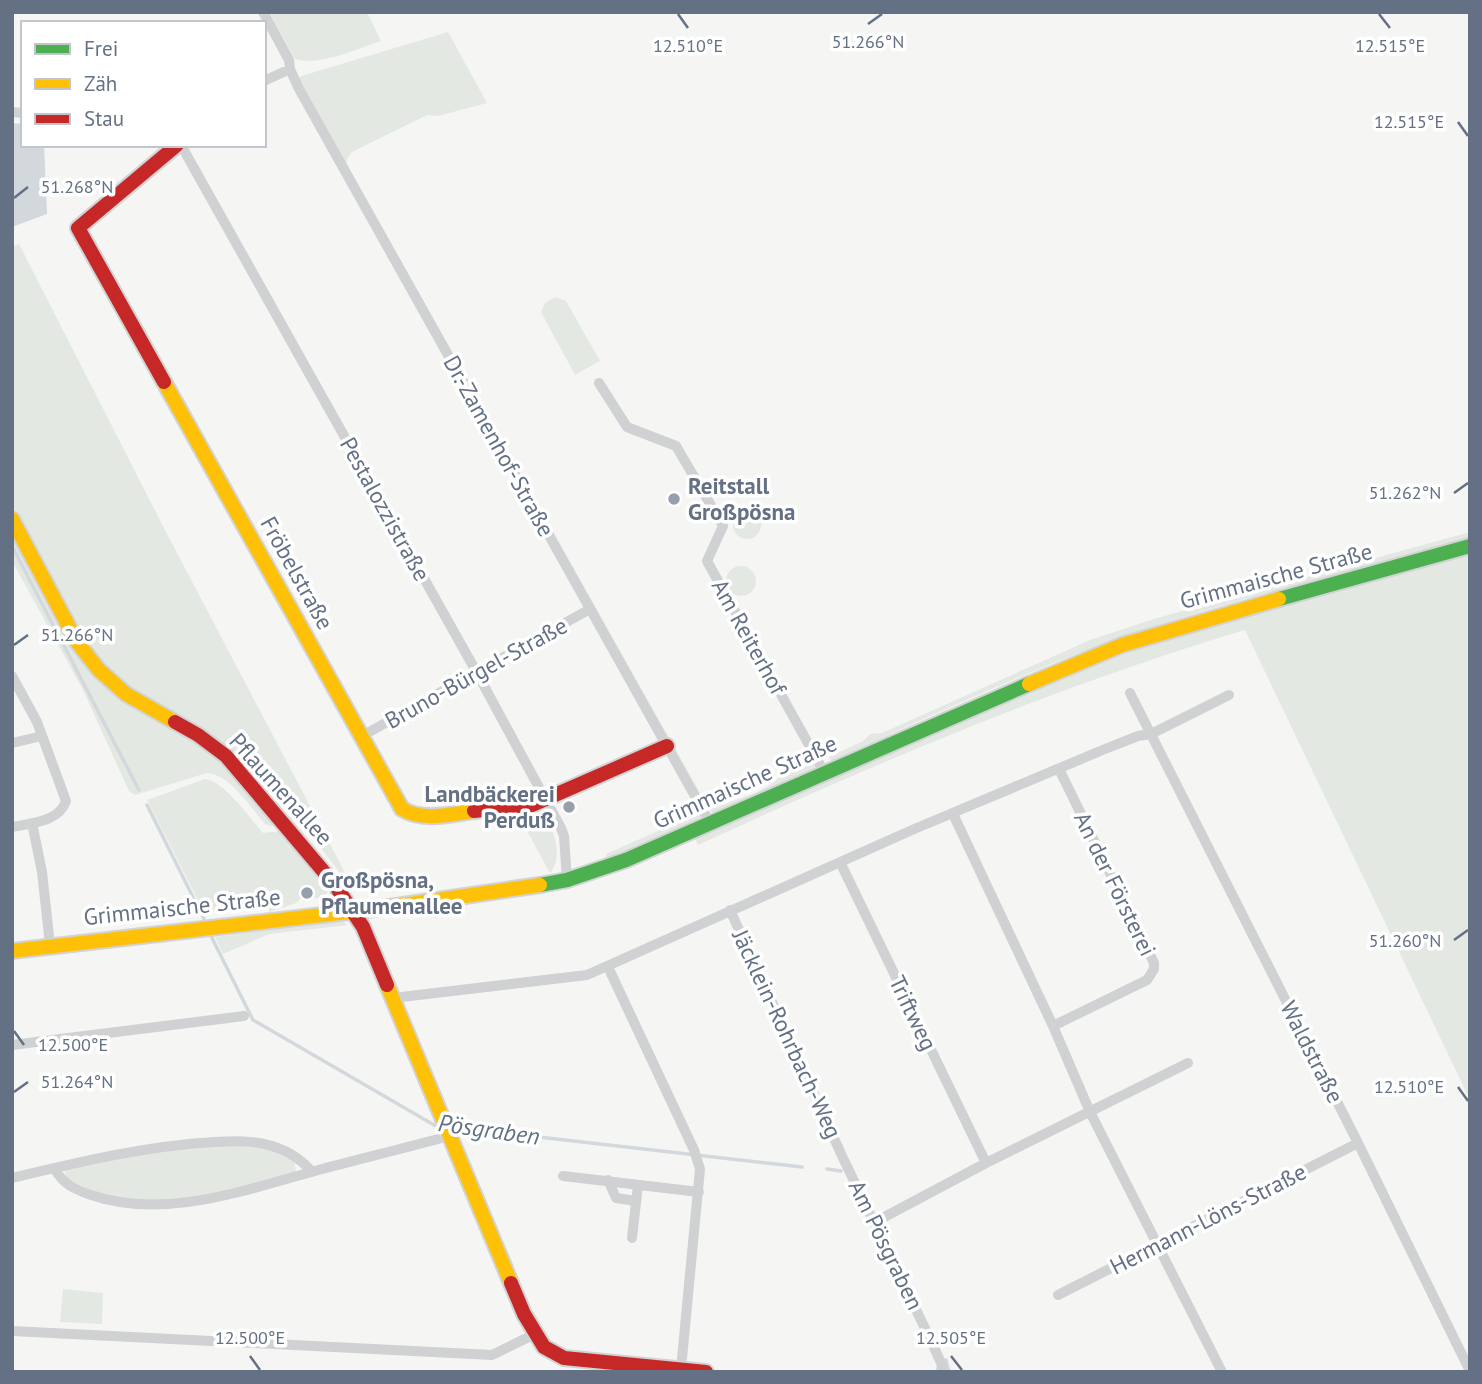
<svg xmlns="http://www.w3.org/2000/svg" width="1482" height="1384" viewBox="0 0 1482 1384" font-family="'PT Sans',sans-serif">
<rect width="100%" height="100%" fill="#f5f5f4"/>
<!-- green -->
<path fill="#e4e8e2" d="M 269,12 L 367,12 L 381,41 C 359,48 318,67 295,59 Z
M 448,32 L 487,103 L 438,116 L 427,115 L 352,152 L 347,159 L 347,165 L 704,800 L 714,805 L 722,805 C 743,797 783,787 788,762 L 793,772 L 814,762 L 815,768 L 715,814 L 706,808 L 298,77 Z
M 19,244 L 166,532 L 351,884 L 349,885 L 290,807 L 285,808 L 213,735 L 138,695 L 108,672 L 85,643 L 12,507 L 12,247 Z
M 555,297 L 566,301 L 600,361 L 575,375 L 541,312 L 545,303 Z
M733 525a14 14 0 1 1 28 0a14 14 0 1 1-28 0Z
M 12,529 L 85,661 L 221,757 L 276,824 L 270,826 L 265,824 C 249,806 231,775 207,773 L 135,795 L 129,791 L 82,688 L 12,561 Z
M 1470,532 L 1470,540 C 1344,574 1215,602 1093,648 C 1004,681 918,722 831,761 L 829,757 L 863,741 L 870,734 L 882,733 L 1090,640 L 1157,618 Z
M 1470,555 L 1470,1100 L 1245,630 C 1057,686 876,763 698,845 L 695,838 L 1080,668 L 1230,619 Z
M726 581a15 15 0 1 1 30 0a15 15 0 1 1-30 0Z
M 205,779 C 223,780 251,819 263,833 L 282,831 L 329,888 C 327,897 322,898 314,898 L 310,890 L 302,894 L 302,897 L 296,903 L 269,912 L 268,904 L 204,912 L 147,800 Z
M 539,811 C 554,823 564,857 550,873 L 522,822 L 529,812 Z
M 701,812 L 700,821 L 607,860 L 606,854 Z
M 341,921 L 348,925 L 269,934 L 223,954 L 215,937 Z
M 239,1144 L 266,1148 L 294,1158 L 296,1173 C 223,1195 135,1219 66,1178 L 65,1171 L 68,1168 L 168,1149 Z
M 63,1289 L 103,1293 L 102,1324 L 60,1322 Z"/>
<!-- water -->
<path fill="#d3d8dc" d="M 12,123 L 23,124 L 23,145 L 44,145 L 47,214 L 12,227 Z"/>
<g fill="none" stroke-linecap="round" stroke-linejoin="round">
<!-- stream -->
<path stroke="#d3d8dc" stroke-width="3.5" d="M 12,546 L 139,790
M 147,805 L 204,919
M 211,936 L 253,1020 L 434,1125 L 442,1126
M 450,1127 L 802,1167
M 827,1169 L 841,1171
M 946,1360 L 949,1372"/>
<!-- fast casing -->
<g stroke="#d1d3d4" stroke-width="18">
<path id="fast" d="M 1279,599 L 1470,546
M 540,885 L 567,880 L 626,860 L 1029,684"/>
</g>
<!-- slow casing -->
<g stroke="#d1d3d4" stroke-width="18">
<path id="slow" d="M 164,382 L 402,809 C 424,822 450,814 474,811
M 12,519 L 77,642 L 99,670 L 126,694 L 175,722
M 1029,684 L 1122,645 L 1279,599
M 12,951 L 383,908 L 540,885
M 387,985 L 511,1283"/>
</g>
<!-- jam casing -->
<g stroke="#d1d3d4" stroke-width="18">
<path id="jam" d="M 164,382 L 78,228 L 177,145
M 175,722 L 198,735 L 226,756 L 335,885 L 363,927 L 387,985
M 474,811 L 532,805 L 667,746
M 511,1283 L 524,1314 L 544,1347 L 564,1358 L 706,1372"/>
</g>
<!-- street -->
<path stroke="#d0d1d2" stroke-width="10" d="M 263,12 L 289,60 L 290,69 L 298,87 L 710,823
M 264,81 L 290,69
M 12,112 L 23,113
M 181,145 L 477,673 L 561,828 L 564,836 L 567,880
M 599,383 L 627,427 L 676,446 L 723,526 L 707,561 L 824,772
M 12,676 L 37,722 L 66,801 C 59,822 32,823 12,827
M 1130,693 L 1358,1143 L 1470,1371
M 362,736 L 590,609
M 12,743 L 42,736
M 953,814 L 1053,1026 L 1090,1112 L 1222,1372
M 32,823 L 42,872 L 50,945
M 840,862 L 986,1163
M 730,910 L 843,1158 L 932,1343 L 942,1365 L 941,1372
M 608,967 L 694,1150 L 700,1169 L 681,1369
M 393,998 L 587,975 L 912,830 L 1105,749 L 1138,736 L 1151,734 L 1229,695
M 1053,1026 L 1147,980 L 1154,969 L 1154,963 L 1059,769
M 12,1045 L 244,1016
M 54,1168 C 64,1185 74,1189 91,1195 C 164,1220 245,1190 315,1171 C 360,1159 405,1148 449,1136
M 563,1176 L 699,1192
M 12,1178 C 79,1162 145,1146 214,1142 C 233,1141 253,1140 272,1146 C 289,1151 301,1159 312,1172
M 608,1180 L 616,1198 L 636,1201
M 875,1222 L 986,1163 L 1188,1063
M 632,1238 L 638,1185
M 1058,1295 L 1358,1143
M 12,1331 L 492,1355 L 535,1334"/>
<!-- fast -->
<use href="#fast" stroke="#4caf50" stroke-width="14"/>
<!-- slow -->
<use href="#slow" stroke="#ffc107" stroke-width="14"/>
<!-- jam -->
<use href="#jam" stroke="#c62828" stroke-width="14"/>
</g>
<!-- ticks -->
<path fill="none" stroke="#647185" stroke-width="2.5" d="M 678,14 L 688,28M 1379,14 L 1390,28M 868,24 L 882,14M 1458,122 L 1468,136M 14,198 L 28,187M 1454,493 L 1468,483M 14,645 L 28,635M 1454,940 L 1468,930M 14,1031 L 24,1045M 1458,1087 L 1468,1101M 14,1092 L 28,1082M 250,1356 L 260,1370M 951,1356 L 962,1370"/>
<!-- markers -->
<g fill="#979fac" stroke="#fff" stroke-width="2.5">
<circle cx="674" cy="499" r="7"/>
<circle cx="569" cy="807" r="7"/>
<circle cx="307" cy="893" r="7"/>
</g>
<g text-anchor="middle" stroke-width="7" stroke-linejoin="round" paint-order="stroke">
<!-- street labels -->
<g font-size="23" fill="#647185" stroke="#fff">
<text transform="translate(499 446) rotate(61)" y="8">Dr.-Zamenhof-Straße</text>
<text transform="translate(385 509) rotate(61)" y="8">Pestalozzistraße</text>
<text transform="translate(297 573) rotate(61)" y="8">Fröbelstraße</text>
<text transform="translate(1276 576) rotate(-15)" y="8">Grimmaische Straße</text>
<text transform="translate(749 637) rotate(61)" y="8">Am Reiterhof</text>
<text transform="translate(476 673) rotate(-29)" y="8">Bruno-Bürgel-Straße</text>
<text transform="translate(745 782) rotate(-24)" y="8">Grimmaische Straße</text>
<text transform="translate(281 789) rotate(48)" y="8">Pflaumenallee</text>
<text transform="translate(1115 884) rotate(64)" y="8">An der Försterei</text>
<text transform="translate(182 907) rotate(-6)" y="8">Grimmaische Straße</text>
<text transform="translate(913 1013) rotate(64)" y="8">Triftweg</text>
<text transform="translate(787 1034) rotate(65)" y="8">Jäcklein-Rohrbach-Weg</text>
<text transform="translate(1312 1052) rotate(63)" y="8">Waldstraße</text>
<text transform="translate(1208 1219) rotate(-27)" y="8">Hermann-Löns-Straße</text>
<text transform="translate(886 1245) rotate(64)" y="8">Am Pösgraben</text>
</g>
<!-- poi labels -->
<g font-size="23" font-weight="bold" fill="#647185" stroke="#fff" text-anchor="start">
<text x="688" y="494">Reitstall<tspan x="688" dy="26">Großpösna</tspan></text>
<text x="555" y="802" text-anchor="end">Landbäckerei<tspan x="555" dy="26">Perduß</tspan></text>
<text x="321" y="888">Großpösna,<tspan x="321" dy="26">Pflaumenallee</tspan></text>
</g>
<!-- water labels -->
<g font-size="24" font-style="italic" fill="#5f7382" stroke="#fff">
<text transform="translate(489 1130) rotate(8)" y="8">Pösgraben</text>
</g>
</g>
<g font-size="18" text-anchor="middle" fill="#647185" stroke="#fff" stroke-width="7" stroke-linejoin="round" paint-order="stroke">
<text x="868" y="48">51.266°N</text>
<text x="688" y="52">12.510°E</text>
<text x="1390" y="52">12.515°E</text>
<text x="1409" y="128">12.515°E</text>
<text x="77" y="193">51.268°N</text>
<text x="1405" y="499">51.262°N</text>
<text x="77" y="641">51.266°N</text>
<text x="1405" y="947">51.260°N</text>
<text x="73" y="1051">12.500°E</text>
<text x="77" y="1088">51.264°N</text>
<text x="1409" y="1093">12.510°E</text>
<text x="250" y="1344">12.500°E</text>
<text x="951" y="1344">12.505°E</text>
</g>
<!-- border -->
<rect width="1482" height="1384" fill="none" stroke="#647185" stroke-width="28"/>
<!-- legend -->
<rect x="21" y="21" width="245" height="126" fill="#ffffff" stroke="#c1c6ce" stroke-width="2"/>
<rect x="35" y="44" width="35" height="10" fill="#4caf50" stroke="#c1c6ce" stroke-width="2"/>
<text x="84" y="56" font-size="21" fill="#647185">Frei</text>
<rect x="35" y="79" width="35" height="10" fill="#ffc107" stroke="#c1c6ce" stroke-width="2"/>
<text x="84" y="91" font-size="21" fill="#647185">Zäh</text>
<rect x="35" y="114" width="35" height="10" fill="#c62828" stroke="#c1c6ce" stroke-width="2"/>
<text x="84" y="126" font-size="21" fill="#647185">Stau</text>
</svg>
